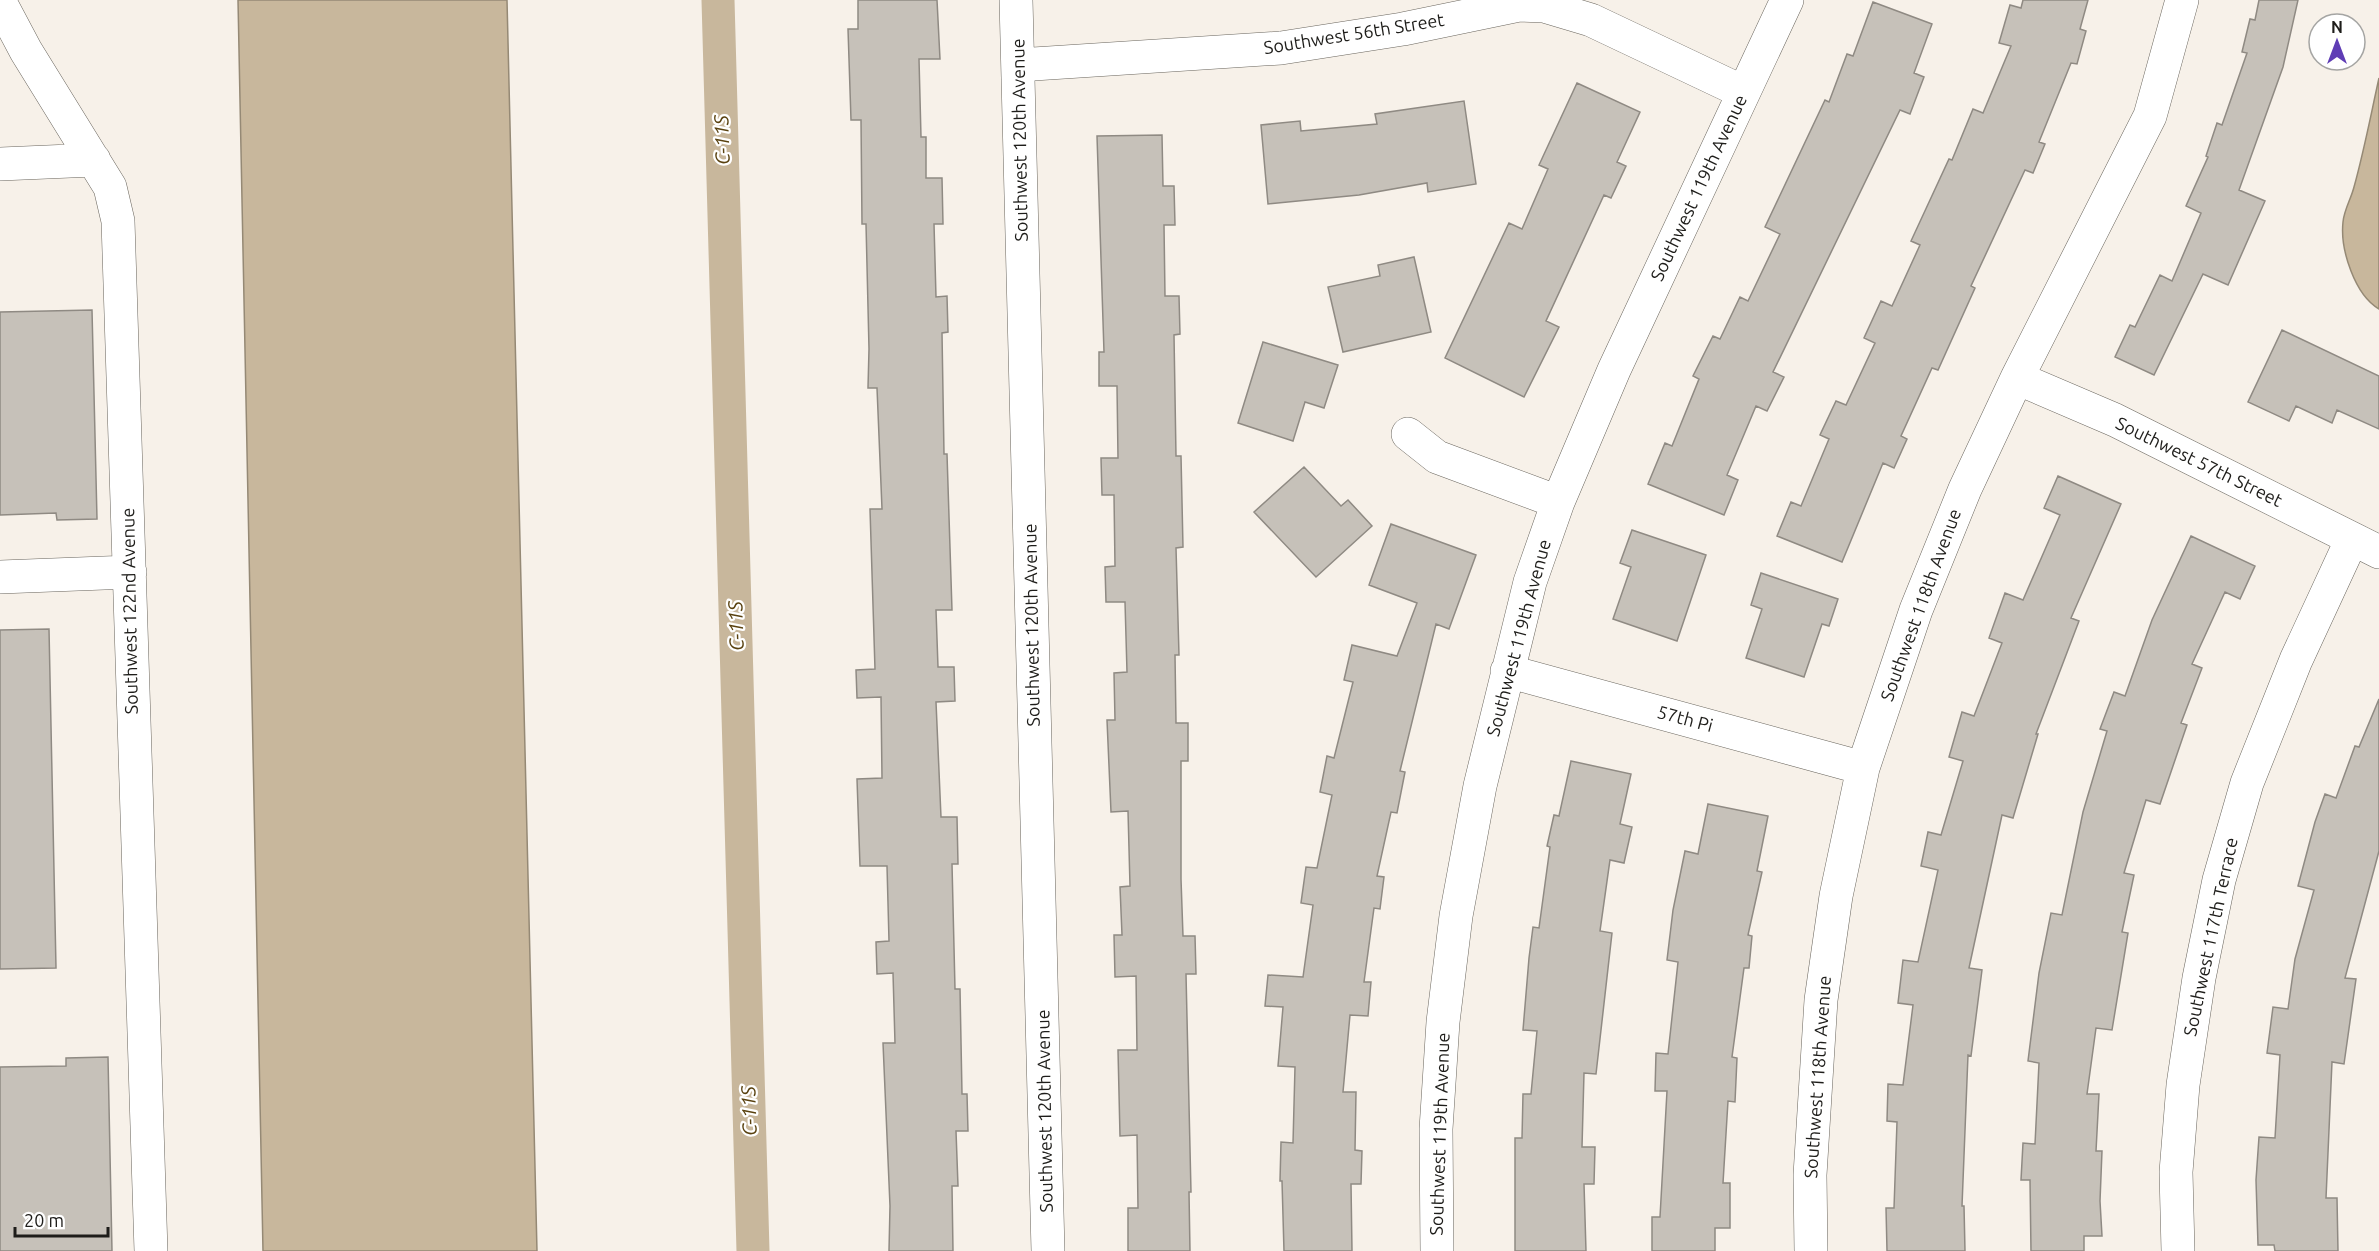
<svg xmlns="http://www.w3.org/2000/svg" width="2379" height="1251" viewBox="0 0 2379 1251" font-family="Ubuntu,sans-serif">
<rect width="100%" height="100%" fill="#f7f1e9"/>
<!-- water -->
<path fill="#c8b79c" stroke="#958975" stroke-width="1.5" d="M 238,0 L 507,0 L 537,1251 L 263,1251 Z
M 2379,78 L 2379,309 C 2355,295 2340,250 2343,222 C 2344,210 2351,199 2354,187 C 2364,151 2371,114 2379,78 Z"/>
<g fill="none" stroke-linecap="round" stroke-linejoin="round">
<!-- canal -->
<path stroke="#c8b79c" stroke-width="33" d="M 718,0 L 753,1251"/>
</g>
<!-- building -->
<path fill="#c6c1b9" stroke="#8f8a83" stroke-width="1.5" d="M 858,0 L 937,0 L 940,59 L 919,59 L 921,137 L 926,137 L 926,178 L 942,178 L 943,224 L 934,224 L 936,297 L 947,296 L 948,332 L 942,333 L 944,454 L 947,454 L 952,610 L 936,610 L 938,667 L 954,667 L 955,701 L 936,702 L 941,817 L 957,817 L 958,864 L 952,864 L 955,989 L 960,989 L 962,1094 L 967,1094 L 968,1131 L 956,1131 L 958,1186 L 952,1186 L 953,1251 L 889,1251 L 890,1206 L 883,1043 L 895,1043 L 893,973 L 877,974 L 876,942 L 889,941 L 887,866 L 860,866 L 857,779 L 882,778 L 881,697 L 857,698 L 856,670 L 875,669 L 870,509 L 882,509 L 877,388 L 868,388 L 869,349 L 866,224 L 862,224 L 861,120 L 851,120 L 848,29 L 858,29 Z
M 2023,0 L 2088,0 L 2080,29 L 2086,31 L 2077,64 L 2071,63 L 2039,142 L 2045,144 L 2033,173 L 2025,170 L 1971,286 L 1975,288 L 1938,370 L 1932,368 L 1901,436 L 1907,439 L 1894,468 L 1883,463 L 1842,562 L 1777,536 L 1791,502 L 1801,506 L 1829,439 L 1820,435 L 1836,401 L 1846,405 L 1875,343 L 1864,338 L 1881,301 L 1892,306 L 1920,245 L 1911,241 L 1949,159 L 1952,160 L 1973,109 L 1983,113 L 2011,46 L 1999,43 L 2010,5 L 2021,8 Z
M 2259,0 L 2298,0 L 2283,67 L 2239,190 L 2265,201 L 2228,285 L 2203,274 L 2154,375 L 2115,357 L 2130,325 L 2135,327 L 2160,275 L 2172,281 L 2201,213 L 2186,206 L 2208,157 L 2206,156 L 2217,123 L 2222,125 L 2247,53 L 2242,52 L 2250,19 L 2255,20 Z
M 1873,2 L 1932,24 L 1914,73 L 1924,77 L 1910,114 L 1900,110 L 1773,372 L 1784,377 L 1767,411 L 1756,406 L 1727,475 L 1738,480 L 1724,515 L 1648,484 L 1665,443 L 1672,446 L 1699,379 L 1693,376 L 1713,336 L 1720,339 L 1740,297 L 1748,301 L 1780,234 L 1765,227 L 1825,100 L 1829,102 L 1847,54 L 1853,56 Z
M 1577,83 L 1640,112 L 1617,162 L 1626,166 L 1611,198 L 1604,195 L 1546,321 L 1559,327 L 1524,397 L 1445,358 L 1509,223 L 1522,229 L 1548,169 L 1539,165 Z
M 1464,101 L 1476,184 L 1428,192 L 1427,183 L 1359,195 L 1268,204 L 1261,125 L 1300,121 L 1301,131 L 1377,124 L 1375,114 Z
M 1162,135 L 1163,186 L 1174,186 L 1175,225 L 1164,225 L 1165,296 L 1179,296 L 1180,334 L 1174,335 L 1176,456 L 1181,456 L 1183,547 L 1176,548 L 1179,655 L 1175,655 L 1176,723 L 1188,723 L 1188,761 L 1181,761 L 1181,879 L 1183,936 L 1195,936 L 1196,974 L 1186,974 L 1191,1192 L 1189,1192 L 1190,1251 L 1128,1251 L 1128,1208 L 1138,1208 L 1137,1135 L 1120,1136 L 1118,1050 L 1137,1050 L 1136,976 L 1115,977 L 1114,935 L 1122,935 L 1120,887 L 1130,886 L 1128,811 L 1111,812 L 1107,720 L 1115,720 L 1114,673 L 1127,672 L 1125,602 L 1106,602 L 1105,567 L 1115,566 L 1114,495 L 1102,495 L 1101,458 L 1118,458 L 1117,386 L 1099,386 L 1099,352 L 1104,352 L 1097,136 Z
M 1414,257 L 1431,332 L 1343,352 L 1328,287 L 1380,276 L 1378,265 Z
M 92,310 L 97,519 L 57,520 L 56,513 L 0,515 L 0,312 Z
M 2282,330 L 2379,376 L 2379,429 L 2337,410 L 2332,423 L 2296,406 L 2289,421 L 2248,402 Z
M 1263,342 L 1338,365 L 1324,408 L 1305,402 L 1293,441 L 1238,423 Z
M 1304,467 L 1341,506 L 1348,500 L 1372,526 L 1316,577 L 1254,512 Z
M 2058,476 L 2121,504 L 2071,618 L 2079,621 L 2036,734 L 2038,734 L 2013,818 L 2002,815 L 1969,968 L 1982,970 L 1971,1056 L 1968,1055 L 1962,1206 L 1964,1206 L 1965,1251 L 1887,1251 L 1886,1208 L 1894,1208 L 1897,1122 L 1887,1121 L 1888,1084 L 1903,1085 L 1913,1005 L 1898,1003 L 1903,960 L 1918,962 L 1938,870 L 1921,866 L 1928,832 L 1941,835 L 1963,761 L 1949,757 L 1962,712 L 1974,716 L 2002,643 L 1989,638 L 2005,593 L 2023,600 L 2060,515 L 2044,508 Z
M 1391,524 L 1476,555 L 1449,629 L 1436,624 L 1400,771 L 1405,772 L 1397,813 L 1391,812 L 1377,876 L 1384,877 L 1380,909 L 1374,908 L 1364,982 L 1371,982 L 1368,1016 L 1350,1015 L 1343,1092 L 1356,1092 L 1355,1150 L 1362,1151 L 1361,1184 L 1351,1184 L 1352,1251 L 1284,1251 L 1282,1181 L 1280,1181 L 1281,1142 L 1293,1143 L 1295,1067 L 1278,1066 L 1283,1007 L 1265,1006 L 1268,975 L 1303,977 L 1313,905 L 1301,903 L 1306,867 L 1317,868 L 1332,795 L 1320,792 L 1327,756 L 1334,758 L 1353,682 L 1344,680 L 1352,645 L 1397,656 L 1417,603 L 1369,585 Z
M 1632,530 L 1706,555 L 1677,641 L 1613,619 L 1631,567 L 1620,563 Z
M 2191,536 L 2255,566 L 2240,599 L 2225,592 L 2192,664 L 2202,668 L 2181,723 L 2187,725 L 2160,804 L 2146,800 L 2124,873 L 2134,875 L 2122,932 L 2128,933 L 2112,1030 L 2096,1028 L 2087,1094 L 2099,1094 L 2096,1151 L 2102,1151 L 2100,1201 L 2102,1236 L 2084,1236 L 2084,1251 L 2031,1251 L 2030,1180 L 2021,1180 L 2023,1143 L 2035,1144 L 2039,1063 L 2028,1061 L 2039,973 L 2051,913 L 2062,915 L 2083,812 L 2107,731 L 2100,729 L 2114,692 L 2125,696 L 2152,620 Z
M 1761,573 L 1838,599 L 1829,626 L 1822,624 L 1804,677 L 1746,658 L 1762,609 L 1751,605 Z
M 49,629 L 56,968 L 0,969 L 0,630 Z
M 2379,699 L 2379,851 L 2345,978 L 2356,979 L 2344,1064 L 2332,1062 L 2326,1198 L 2337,1198 L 2338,1251 L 2275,1251 L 2274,1245 L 2258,1245 L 2256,1180 L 2259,1137 L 2275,1138 L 2280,1055 L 2267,1053 L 2273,1007 L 2288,1009 L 2295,959 L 2314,890 L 2298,886 L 2315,822 L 2325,794 L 2336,798 L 2355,746 L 2359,747 Z
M 1571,761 L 1631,774 L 1620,824 L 1632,827 L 1624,863 L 1610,860 L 1600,931 L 1612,933 L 1596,1074 L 1584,1073 L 1582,1147 L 1595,1147 L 1594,1184 L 1584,1184 L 1586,1251 L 1515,1251 L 1515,1138 L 1522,1138 L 1523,1094 L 1531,1094 L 1537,1031 L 1523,1030 L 1529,958 L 1533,927 L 1539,928 L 1550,847 L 1547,846 L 1554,815 L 1559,816 Z
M 1708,804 L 1768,816 L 1757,871 L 1762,872 L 1748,935 L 1752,936 L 1749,968 L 1744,968 L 1732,1057 L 1737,1058 L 1735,1102 L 1728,1101 L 1723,1183 L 1730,1183 L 1730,1228 L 1715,1228 L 1715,1251 L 1652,1251 L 1652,1217 L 1660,1217 L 1667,1091 L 1655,1091 L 1656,1053 L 1668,1054 L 1678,962 L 1667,960 L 1673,910 L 1685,851 L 1698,854 Z
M 108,1057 L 112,1251 L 0,1251 L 0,1067 L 66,1066 L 66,1058 Z"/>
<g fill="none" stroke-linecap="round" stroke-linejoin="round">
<!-- minor casing -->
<g stroke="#6a665e" stroke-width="34">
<path id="minor" d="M 1016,0 L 1048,1251
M 0,2 L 26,51 L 110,187 L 118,221 L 151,1251
M 1018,65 L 1281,48 L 1403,29 L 1519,5 L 1544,6 L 1591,20 L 1743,92
M 0,164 L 94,160
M 2017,378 L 2115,420 L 2379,552
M 1408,434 L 1437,457 L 1558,502
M 0,577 L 130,572
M 1507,671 L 1863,768
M 1437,1251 L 1436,1129 L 1443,1022 L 1456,916 L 1480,786 L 1530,582 L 1558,502 L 1614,370 L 1787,0
M 1811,1251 L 1810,1175 L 1821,1000 L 1836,896 L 1863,768 L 1916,610 L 1965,489 L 2017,378 L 2150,116 L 2182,0
M 2178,1251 L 2176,1172 L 2183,1085 L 2199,978 L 2219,880 L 2247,783 L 2296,660 L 2352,539"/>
</g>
<!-- minor -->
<use href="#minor" stroke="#fff" stroke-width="33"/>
</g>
<g text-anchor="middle" stroke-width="4.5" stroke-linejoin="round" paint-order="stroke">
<!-- street labels -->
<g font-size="18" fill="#1e1d1a" stroke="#fff">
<text transform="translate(1354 34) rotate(-9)" y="6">Southwest 56th Street</text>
<text transform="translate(1020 140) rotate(-91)" y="6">Southwest 120th Avenue</text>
<text transform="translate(1699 188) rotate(-65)" y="6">Southwest 119th Avenue</text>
<text transform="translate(2199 462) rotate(26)" y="6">Southwest 57th Street</text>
<text transform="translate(1921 605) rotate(-70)" y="6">Southwest 118th Avenue</text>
<text transform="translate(130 611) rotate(-91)" y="6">Southwest 122nd Avenue</text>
<text transform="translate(1032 625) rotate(-91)" y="6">Southwest 120th Avenue</text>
<text transform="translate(1519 638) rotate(-75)" y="6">Southwest 119th Avenue</text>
<text transform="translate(1685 719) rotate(15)" y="6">57th Pi</text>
<text transform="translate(2211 937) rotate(-78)" y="6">Southwest 117th Terrace</text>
<text transform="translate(1818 1077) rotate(-86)" y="6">Southwest 118th Avenue</text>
<text transform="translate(1045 1111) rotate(-91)" y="6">Southwest 120th Avenue</text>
<text transform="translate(1440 1134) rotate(-88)" y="6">Southwest 119th Avenue</text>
</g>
<!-- water labels -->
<g font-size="20" font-style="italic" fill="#59410f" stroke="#fff">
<text transform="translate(722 140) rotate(-92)" y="7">C-11S</text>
<text transform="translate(736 626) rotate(-92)" y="7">C-11S</text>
<text transform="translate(749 1111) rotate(-92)" y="7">C-11S</text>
</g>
</g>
<!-- north arrow -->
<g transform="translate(2337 42)"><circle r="28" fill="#ffffff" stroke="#a5a5a3" stroke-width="1.5"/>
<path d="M0-4.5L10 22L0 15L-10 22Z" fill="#5f3db5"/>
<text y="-9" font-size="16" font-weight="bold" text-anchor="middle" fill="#1e1d1a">N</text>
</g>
<!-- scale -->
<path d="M15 1227v9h93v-9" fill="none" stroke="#1e1d1a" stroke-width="3"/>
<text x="24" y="1227" font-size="18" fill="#1e1d1a" stroke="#ffffff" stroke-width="4.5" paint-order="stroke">20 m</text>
</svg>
